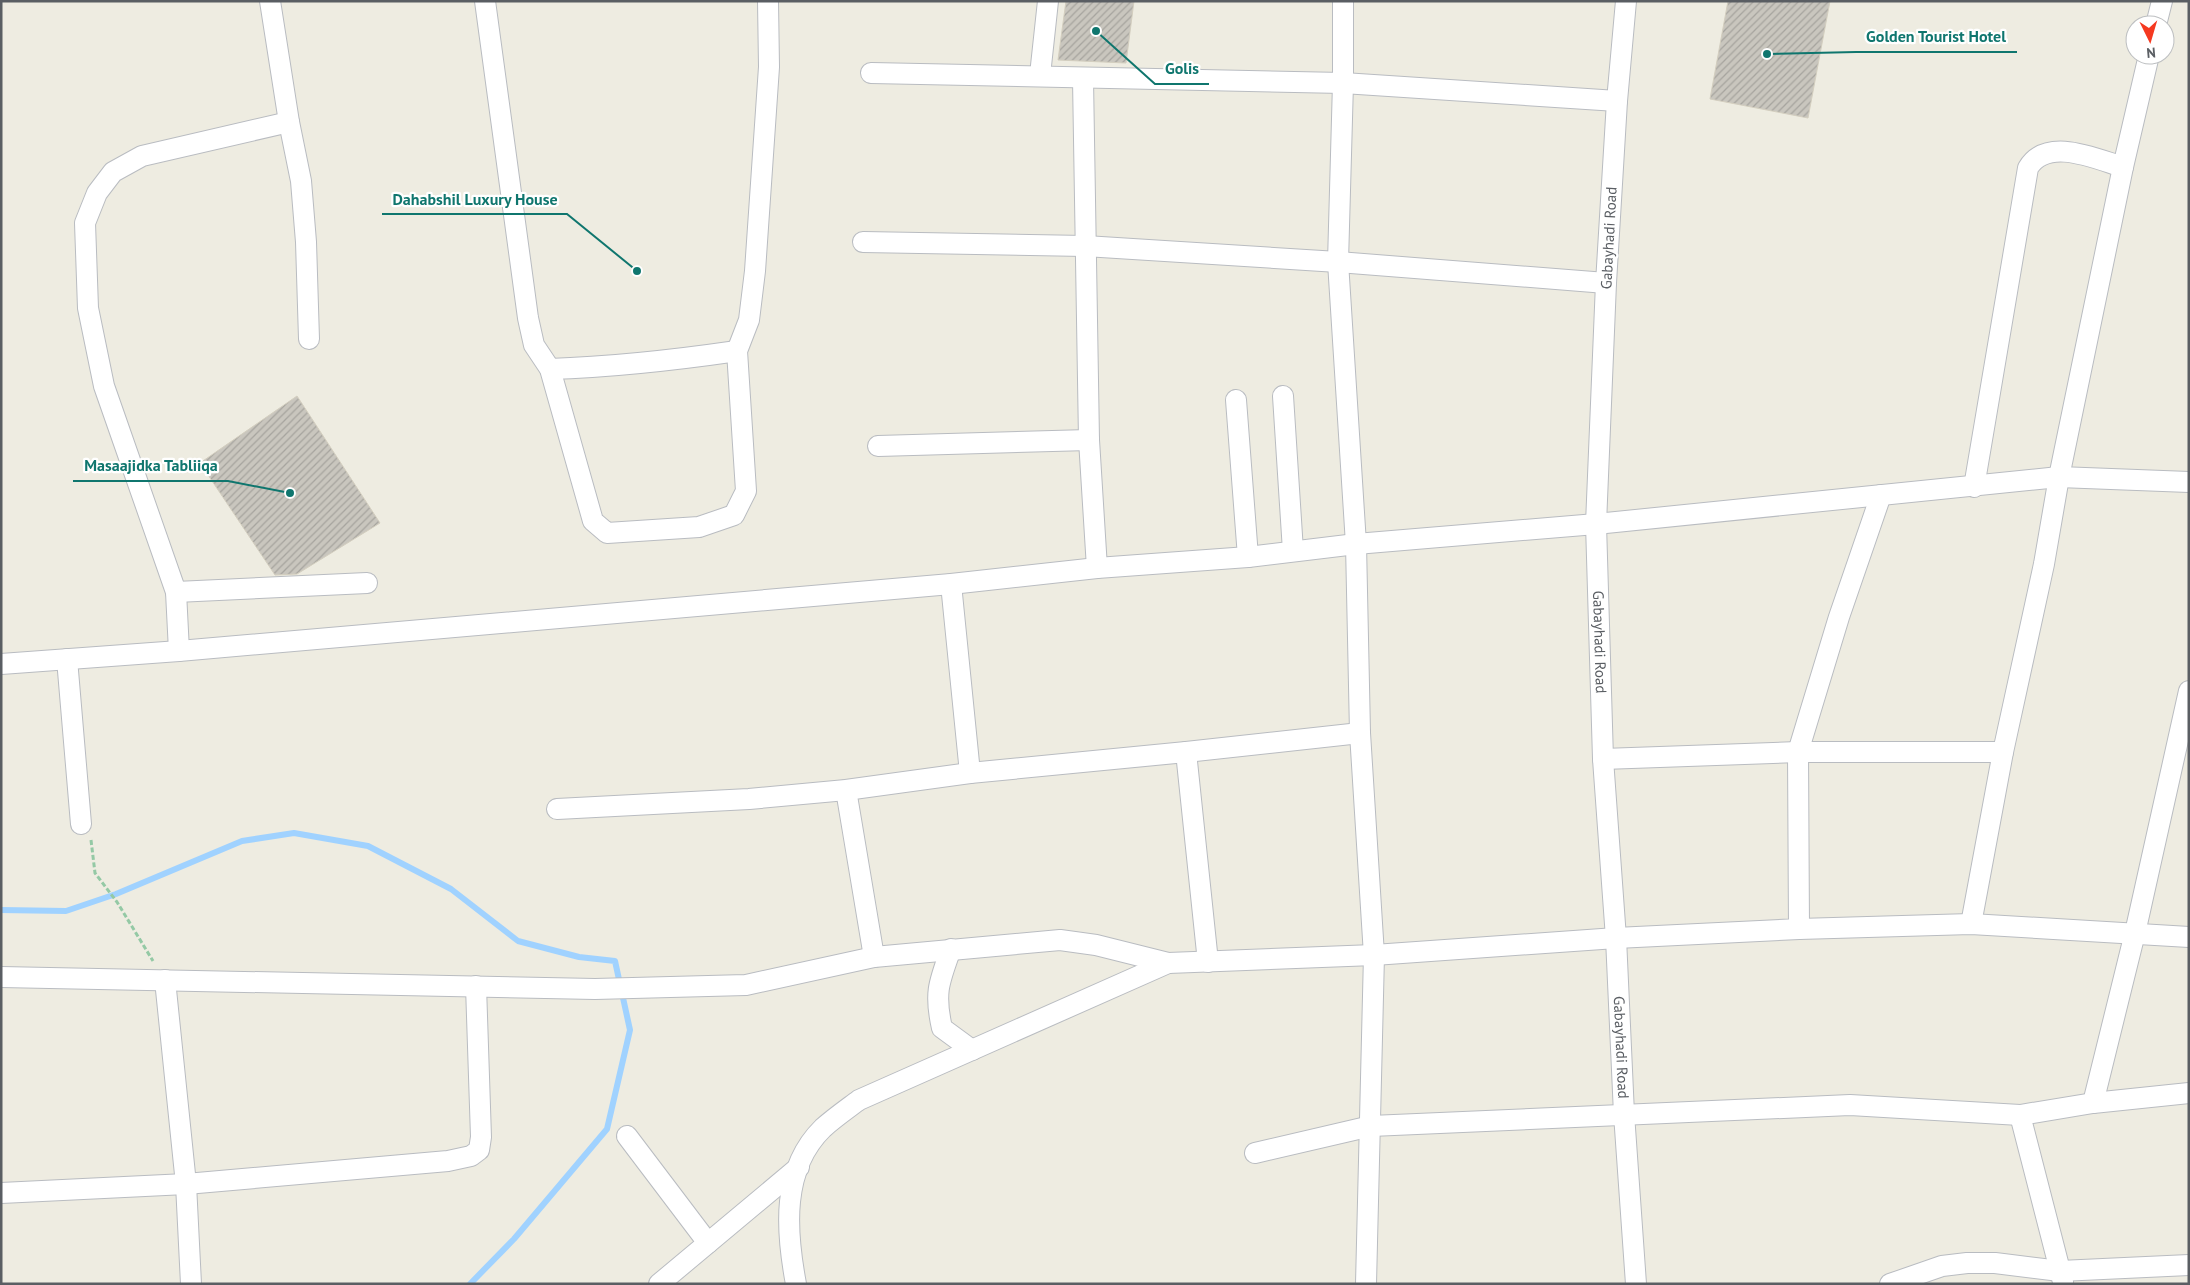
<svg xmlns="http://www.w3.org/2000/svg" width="2190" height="1285" viewBox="0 0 2190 1285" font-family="'PT Sans',sans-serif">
<defs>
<pattern id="building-hatch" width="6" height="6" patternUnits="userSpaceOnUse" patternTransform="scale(1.25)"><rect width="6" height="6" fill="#c9c6be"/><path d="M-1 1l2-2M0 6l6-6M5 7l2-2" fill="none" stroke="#a6a49e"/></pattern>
</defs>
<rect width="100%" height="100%" fill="#eeece1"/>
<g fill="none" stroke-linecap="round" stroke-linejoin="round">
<!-- stream -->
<path stroke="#a0d2ff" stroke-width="6" d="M 1,910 L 66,911 L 116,894 L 242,841 L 294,833 L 368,846 L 451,889 L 518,941 L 579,957 L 615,961 L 630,1030 L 607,1129 L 514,1239 L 470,1284"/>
</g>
<!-- building -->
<path fill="url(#building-hatch)" stroke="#d3cebf" d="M 1066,1 L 1134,1 L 1126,63 L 1058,60 Z
M 1728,1 L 1830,1 L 1808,118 L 1710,99 Z
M 297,396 L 380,523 L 297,574 L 275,575 L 200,463 Z"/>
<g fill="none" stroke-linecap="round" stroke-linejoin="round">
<!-- minor casing -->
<g stroke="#b9bcc1" stroke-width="22">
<g id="minor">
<path d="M 270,1 L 289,122 L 301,181 L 306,242 L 309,339"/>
<path d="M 485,1 L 528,318 L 534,345 L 550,369 L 593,521 L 607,533 L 699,527 L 734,515 L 746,491 L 737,351 L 749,320 L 755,271 L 769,67 L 768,1"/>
<path d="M 1343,1 L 1343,83 L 1338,262 L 1356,544 L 1360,733 L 1374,955 L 1366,1284"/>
<path id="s1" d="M 1626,1 L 1617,101 L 1606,283 L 1596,524 L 1603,759 L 1616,938 L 1624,1114 L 1636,1284"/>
<path d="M 2156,25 L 2162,1"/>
<path d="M 871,73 L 1343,83 L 1617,101"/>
<path d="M 1040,75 L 1048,1"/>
<path d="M 1083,79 L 1089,440 L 1097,568"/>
<path d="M 863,242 L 1085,246 L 1338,262 L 1606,283"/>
<path d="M 550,369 C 613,367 675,360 737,351"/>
<path d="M 1283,396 L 1293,551"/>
<path d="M 1236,400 L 1248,557"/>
<path d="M 878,446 L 1089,440"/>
<path d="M 1974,487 L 2028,168 C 2047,136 2096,159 2123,167"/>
<path d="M 951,584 L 970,773 L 1186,752 L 1360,733"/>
<path d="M 176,592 L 367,583"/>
<path d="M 179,651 L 176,592 L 104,386 L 88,308 L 85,223 L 97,193 L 113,172 L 142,156 L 289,122"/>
<path d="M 67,659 L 81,824"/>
<path d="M 1,664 L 179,651 L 951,584 L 1097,568 L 1248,557 L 1356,544 L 1596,524 L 2059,477 L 2189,482"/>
<path d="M 1186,752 L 1208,962"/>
<path d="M 1603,759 L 1798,752 L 2003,752"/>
<path d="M 846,790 L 874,957"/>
<path d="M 557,809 L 749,799 L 846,790 L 970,773"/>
<path d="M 1971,924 L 2003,752 L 2044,564 L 2059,477 L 2123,167 L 2149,55"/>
<path d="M 1799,929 L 1971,924 L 2189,937"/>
<path d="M 951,949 C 939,982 934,993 942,1028 L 972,1050"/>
<path d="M 1,977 L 595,989 L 746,985 L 874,957 L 1060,940 L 1096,945 L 1168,963 L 1374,955 L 1616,938 L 1799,929 L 1798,752 L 1839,617 L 1881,495"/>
<path d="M 165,980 L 186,1184 L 191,1284"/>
<path d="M 2093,1103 L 2135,933 L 2189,691"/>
<path d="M 2020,1115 L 2063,1282"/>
<path d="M 627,1136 L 708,1243"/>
<path d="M 1255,1153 L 1371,1126 L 1850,1105 L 2020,1115 L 2093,1103 L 2189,1093"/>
<path d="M 1,1193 L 186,1184 L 448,1161 L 471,1156 L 479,1150 L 481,1137 L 476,986"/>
<path d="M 659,1284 L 799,1167"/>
<path d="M 796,1284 C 786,1231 781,1169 823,1128 C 834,1118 847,1109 859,1100 L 1168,963"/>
<path d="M 1890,1284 L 1942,1266 L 1967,1263 L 1995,1263 L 2060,1271 L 2189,1265"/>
</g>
</g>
<!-- path -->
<path stroke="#94c9a5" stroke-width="3" stroke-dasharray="5 2.5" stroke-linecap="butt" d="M 91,840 L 95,873 L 117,902 L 153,961"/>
<!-- minor -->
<use href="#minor" stroke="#fff" stroke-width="20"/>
</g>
<g text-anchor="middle" stroke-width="4.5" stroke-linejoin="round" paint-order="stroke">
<!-- street labels -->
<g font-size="15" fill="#5a5e63" stroke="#fff">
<text transform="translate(1609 238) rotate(-87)" y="5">Gabayhadi Road</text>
<text dy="5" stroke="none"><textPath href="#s1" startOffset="642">Gabayhadi Road</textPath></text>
<text dy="5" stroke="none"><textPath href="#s1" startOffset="1048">Gabayhadi Road</textPath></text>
</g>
</g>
<!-- callouts -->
<path fill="none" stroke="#0f766e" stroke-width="2" d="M1767 54L1856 52H2017M1096 31L1155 84H1209M637 271L567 214H382M290 493L228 481H73"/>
<g fill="#0f766e" stroke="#fff" stroke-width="2">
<circle cx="1767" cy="54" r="5"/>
<circle cx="1096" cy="31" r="5"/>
<circle cx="637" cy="271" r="5"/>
<circle cx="290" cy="493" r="5"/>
</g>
<g font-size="16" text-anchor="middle" font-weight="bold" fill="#0f766e" stroke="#fff" stroke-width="4.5" stroke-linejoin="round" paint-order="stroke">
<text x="1936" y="42">Golden Tourist Hotel</text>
<text x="1182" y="74">Golis</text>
<text x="475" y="205">Dahabshil Luxury House</text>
<text x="151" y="471">Masaajidka Tabliiqa</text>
</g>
<!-- border -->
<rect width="2190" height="1285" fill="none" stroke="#5a5e63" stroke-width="5"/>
<!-- north arrow -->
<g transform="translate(2150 40) rotate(175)"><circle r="24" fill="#ffffff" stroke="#bdbfc1"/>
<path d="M0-4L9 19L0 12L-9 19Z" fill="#f53920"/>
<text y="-8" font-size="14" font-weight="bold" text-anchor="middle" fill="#5a5e63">N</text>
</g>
</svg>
